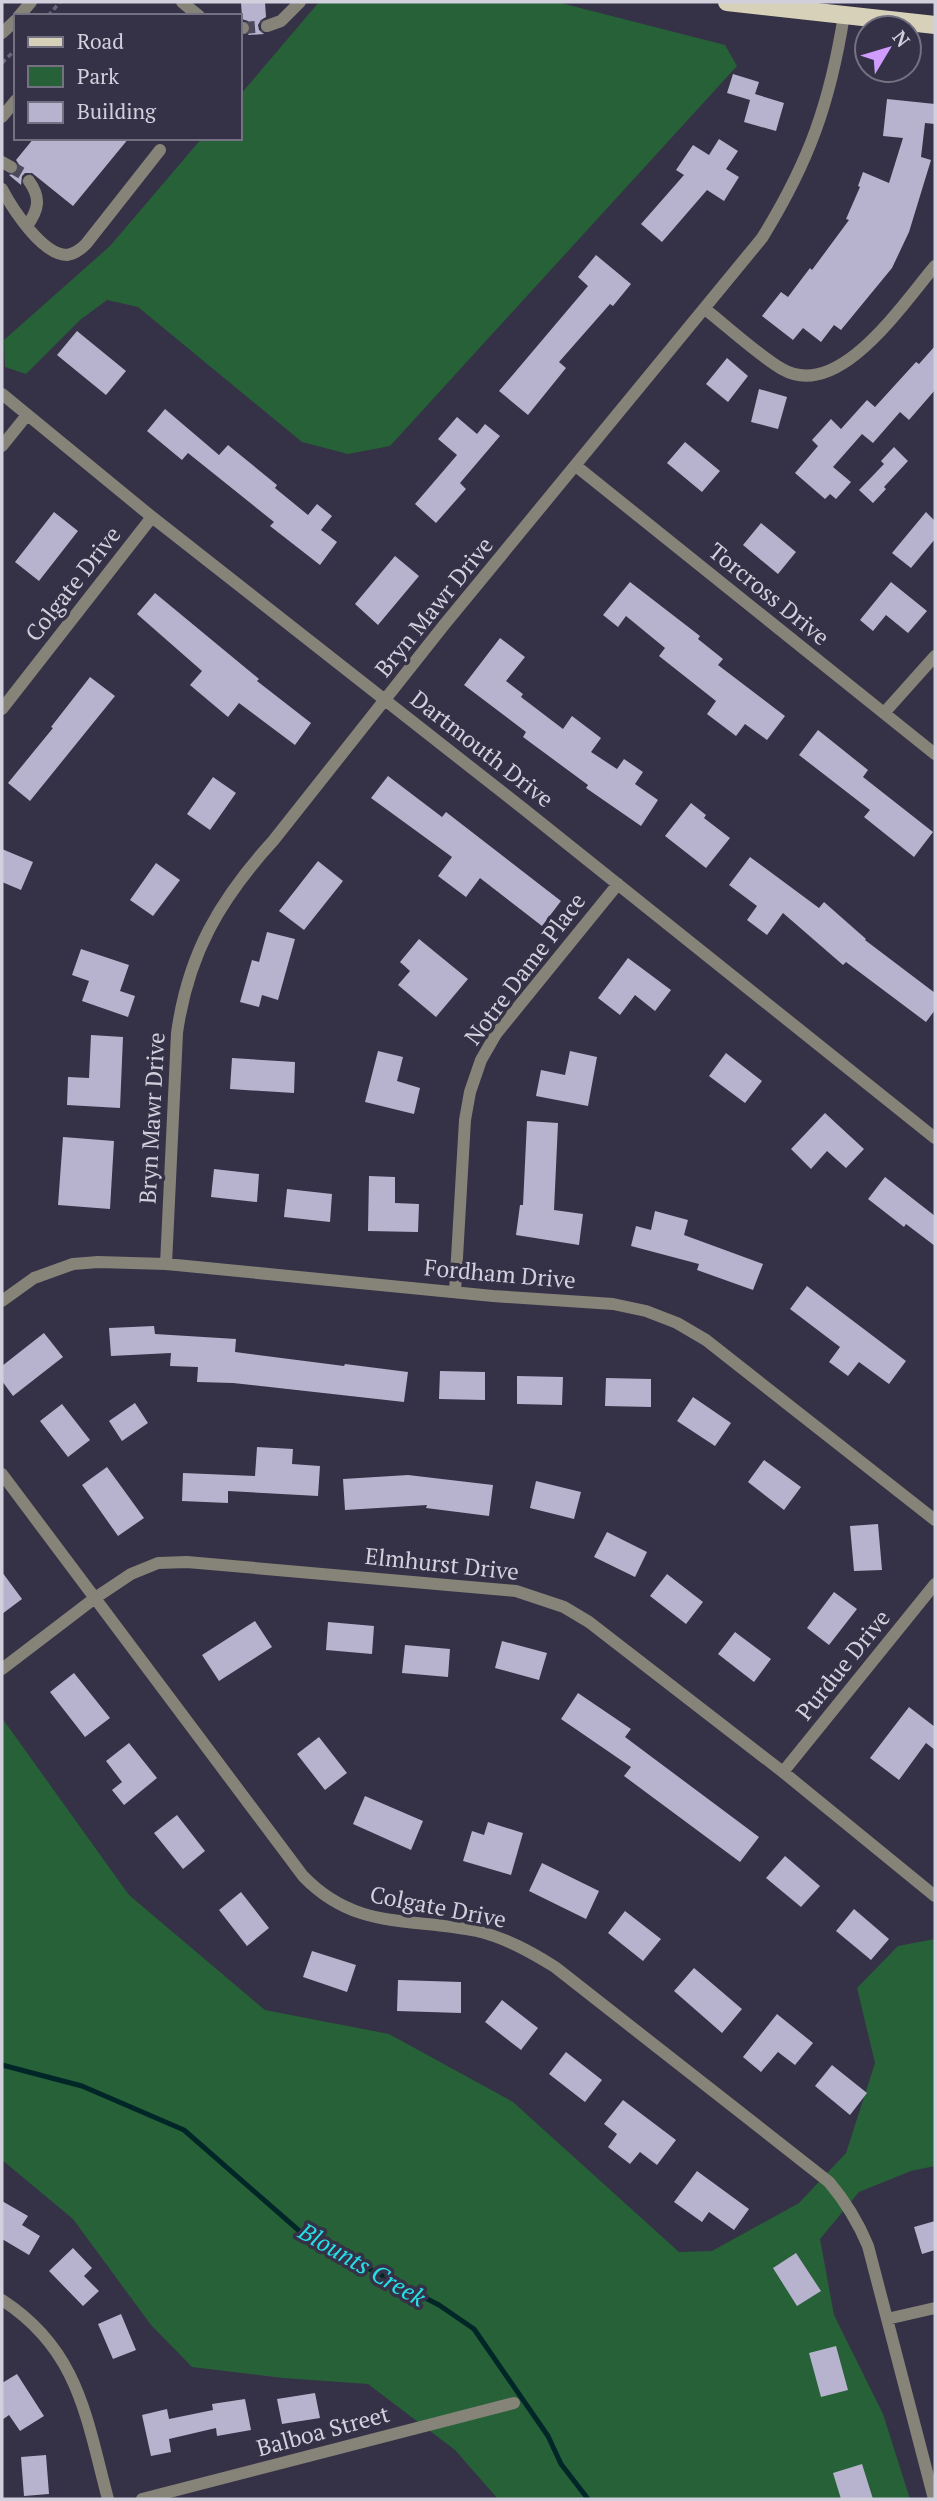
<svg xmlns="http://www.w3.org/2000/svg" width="937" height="2501" viewBox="0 0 937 2501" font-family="'PT Serif',serif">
<rect width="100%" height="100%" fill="#353146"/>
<!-- green -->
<path fill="#276138" d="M 319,2 L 557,2 L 725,45 L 737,66 L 390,446 L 348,454 L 302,442 L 138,307 L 107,300 L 80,320 L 26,374 L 5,367 L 4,340 L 110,246 L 202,138 L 240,138 L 240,95 Z
M 2,1718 L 129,1895 L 265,2010 L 389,2034 L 513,2102 L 679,2252 L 712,2251 L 799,2203 L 846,2153 L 875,2063 L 857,1988 L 898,1946 L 935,1939 L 935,2166 L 911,2171 L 859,2192 L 820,2239 L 834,2315 L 883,2414 L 910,2499 L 498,2499 L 455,2450 L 368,2384 L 283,2378 L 192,2367 L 151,2325 L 73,2219 L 2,2160 Z"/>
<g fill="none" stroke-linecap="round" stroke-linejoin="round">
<!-- stream -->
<path stroke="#002628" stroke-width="5" d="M 2,2065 L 82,2086 L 184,2130 L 304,2235 L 439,2305 L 474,2329 L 548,2436 L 561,2464 L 588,2499"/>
</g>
<!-- building -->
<path fill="#b7b3ce" d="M 241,2 L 265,2 L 266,17 L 261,20 L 258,25 L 259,30 L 264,34 L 248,35 L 252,27 L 248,21 L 242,19 Z
M 733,74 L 759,82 L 755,94 L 784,103 L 776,131 L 744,122 L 750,100 L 727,93 Z
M 887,99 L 935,104 L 935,124 L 925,123 L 921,157 L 931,160 L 909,232 L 892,268 L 841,330 L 834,325 L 821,342 L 803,328 L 793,340 L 762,316 L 781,292 L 788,297 L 810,268 L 812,270 L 849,220 L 846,219 L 860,187 L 858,186 L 863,172 L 889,183 L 903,138 L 883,136 Z
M 34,138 L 129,138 L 73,206 L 32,173 L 25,173 L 22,176 L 21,185 L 9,175 L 18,172 L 20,166 L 16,160 Z
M 719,139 L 738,151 L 726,169 L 739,177 L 724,201 L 707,190 L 662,242 L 641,224 L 684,175 L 676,170 L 693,145 L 709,155 Z
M 596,255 L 631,284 L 613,306 L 610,304 L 559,362 L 566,368 L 528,415 L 499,391 L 588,286 L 578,277 Z
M 77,331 L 126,371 L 106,395 L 57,355 Z
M 935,346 L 935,390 L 909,420 L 900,412 L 873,443 L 862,434 L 833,467 L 851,482 L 836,499 L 830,494 L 825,499 L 795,473 L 818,446 L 812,440 L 831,419 L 841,429 L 867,400 L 875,407 L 916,362 L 919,364 Z
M 727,358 L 748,376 L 728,402 L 706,384 Z
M 759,389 L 787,397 L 778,429 L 751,422 Z
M 165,409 L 219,455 L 228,445 L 277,485 L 275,488 L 308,515 L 317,504 L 332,516 L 321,530 L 337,542 L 320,565 L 270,526 L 274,522 L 188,453 L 182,460 L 147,431 Z
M 457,417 L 477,434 L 485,424 L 500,436 L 460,483 L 466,489 L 436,523 L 415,504 L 457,455 L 438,439 Z
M 685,442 L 720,471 L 702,492 L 667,463 Z
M 894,447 L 908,461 L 884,487 L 886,489 L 873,503 L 859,490 L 884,464 L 881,461 Z
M 54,512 L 78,531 L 39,581 L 15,562 Z
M 926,512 L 935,521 L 935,539 L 911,568 L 892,553 Z
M 761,523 L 796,552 L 778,574 L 743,545 Z
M 395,556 L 419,576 L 378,625 L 355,604 Z
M 630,582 L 700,636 L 698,639 L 723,659 L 718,665 L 785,716 L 767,740 L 745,724 L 736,736 L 707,714 L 716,701 L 659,656 L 665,648 L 626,616 L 618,627 L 603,615 Z
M 891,582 L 927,611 L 908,633 L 886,615 L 873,631 L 860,620 Z
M 155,593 L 259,679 L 257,681 L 311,723 L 295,745 L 239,703 L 228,717 L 190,685 L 202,671 L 137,614 Z
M 500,638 L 525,657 L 506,681 L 523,694 L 521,697 L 563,729 L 572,716 L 601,738 L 591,752 L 617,769 L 624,759 L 643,772 L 635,784 L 658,800 L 641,826 L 586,788 L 588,785 L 523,737 L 526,732 L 464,685 Z
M 90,677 L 115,696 L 30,801 L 8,783 L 53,728 L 51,727 Z
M 818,730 L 868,770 L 863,777 L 933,832 L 914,857 L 864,817 L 870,810 L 799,755 Z
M 388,776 L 442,817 L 446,812 L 561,901 L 542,926 L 480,878 L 466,897 L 438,876 L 452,857 L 371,798 Z
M 213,777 L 236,793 L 210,830 L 187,814 Z
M 691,803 L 706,815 L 704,818 L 730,838 L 706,868 L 665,836 Z
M 2,849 L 33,862 L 21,890 L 2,882 Z
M 750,857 L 819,908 L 824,902 L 866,939 L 865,940 L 935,993 L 935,1010 L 926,1022 L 846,962 L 843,965 L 783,913 L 767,935 L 747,920 L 757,906 L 729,885 Z
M 318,861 L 343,881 L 304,930 L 279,911 Z
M 156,863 L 180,880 L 153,916 L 130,900 Z
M 267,932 L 295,939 L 278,1000 L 262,995 L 259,1007 L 240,1002 L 252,960 L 259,962 Z
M 419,939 L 468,979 L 436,1017 L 398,985 L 410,971 L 400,962 Z
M 81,949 L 129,965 L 120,991 L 135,996 L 128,1017 L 82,1001 L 89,981 L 72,975 Z
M 628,958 L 671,990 L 655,1011 L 635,995 L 620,1015 L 598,998 Z
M 91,1035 L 123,1037 L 120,1108 L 67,1105 L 68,1077 L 89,1078 Z
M 378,1051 L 403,1057 L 397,1081 L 420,1088 L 414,1114 L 365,1102 Z
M 570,1051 L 597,1057 L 588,1106 L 536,1096 L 541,1070 L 565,1075 Z
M 726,1053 L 762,1081 L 745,1103 L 709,1076 Z
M 232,1058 L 295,1062 L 294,1093 L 230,1089 Z
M 825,1113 L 864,1149 L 846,1168 L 827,1151 L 811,1169 L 791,1149 Z
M 527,1121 L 558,1123 L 554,1210 L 583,1214 L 579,1245 L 516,1235 L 520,1205 L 523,1205 Z
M 63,1137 L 114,1141 L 110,1209 L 58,1205 Z
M 214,1169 L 259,1174 L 257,1202 L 211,1197 Z
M 369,1176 L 395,1177 L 395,1203 L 419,1204 L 418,1232 L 368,1231 Z
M 885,1177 L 935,1216 L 935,1246 L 906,1224 L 904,1227 L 868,1199 Z
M 287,1189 L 332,1194 L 330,1222 L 284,1217 Z
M 655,1211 L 688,1220 L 684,1235 L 763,1264 L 753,1290 L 697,1270 L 699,1264 L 631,1246 L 636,1226 L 651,1230 Z
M 807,1286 L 906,1361 L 889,1384 L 859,1362 L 848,1376 L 829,1362 L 840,1347 L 790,1309 Z
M 154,1326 L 155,1334 L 236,1339 L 235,1352 L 344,1366 L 345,1364 L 408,1372 L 404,1402 L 233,1383 L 197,1382 L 198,1367 L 170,1366 L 171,1353 L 111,1356 L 109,1328 Z
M 44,1333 L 63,1357 L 13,1396 L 2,1381 L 2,1366 Z
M 440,1371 L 485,1372 L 485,1400 L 439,1399 Z
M 517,1376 L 563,1377 L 562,1405 L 517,1404 Z
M 606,1378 L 651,1379 L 651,1407 L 605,1406 Z
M 693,1397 L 731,1423 L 715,1446 L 677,1421 Z
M 135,1403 L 148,1423 L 122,1441 L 109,1421 Z
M 62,1404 L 90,1440 L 68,1457 L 40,1421 Z
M 257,1447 L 293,1449 L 292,1464 L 320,1466 L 318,1496 L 228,1491 L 228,1503 L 182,1501 L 183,1473 L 255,1476 Z
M 764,1460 L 801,1487 L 784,1510 L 748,1482 Z
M 107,1467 L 144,1518 L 118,1536 L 82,1485 Z
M 408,1475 L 493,1485 L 489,1516 L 426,1508 L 427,1505 L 345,1510 L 343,1479 Z
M 536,1481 L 581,1492 L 574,1519 L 530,1508 Z
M 878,1524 L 882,1570 L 854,1571 L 850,1526 Z
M 607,1532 L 647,1552 L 635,1577 L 594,1557 Z
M 2,1572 L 22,1599 L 2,1614 Z
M 667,1574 L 703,1602 L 686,1624 L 650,1596 Z
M 834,1592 L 857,1609 L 829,1645 L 807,1628 Z
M 255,1621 L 272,1647 L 219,1681 L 202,1655 Z
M 328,1622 L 374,1626 L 372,1654 L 326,1650 Z
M 735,1632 L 771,1659 L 754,1682 L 718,1654 Z
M 502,1641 L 547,1653 L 539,1680 L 495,1668 Z
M 405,1645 L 450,1649 L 448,1677 L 402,1673 Z
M 74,1673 L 110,1718 L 85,1737 L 50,1692 Z
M 578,1693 L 631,1729 L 625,1737 L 759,1837 L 740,1862 L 624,1776 L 631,1767 L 561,1719 Z
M 909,1707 L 935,1727 L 935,1750 L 926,1743 L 899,1780 L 870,1758 Z
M 319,1737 L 347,1773 L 325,1790 L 297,1754 Z
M 129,1743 L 157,1778 L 124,1805 L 112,1790 L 122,1782 L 106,1761 Z
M 365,1796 L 423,1821 L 411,1850 L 353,1824 Z
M 177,1815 L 205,1851 L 183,1869 L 154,1833 Z
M 488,1822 L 523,1833 L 511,1875 L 463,1861 L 472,1831 L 484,1835 Z
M 785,1856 L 820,1886 L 801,1907 L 766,1878 Z
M 542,1863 L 599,1891 L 586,1919 L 529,1891 Z
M 241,1892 L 269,1928 L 247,1946 L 219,1910 Z
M 854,1909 L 889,1939 L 871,1960 L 836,1931 Z
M 625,1911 L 661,1939 L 643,1961 L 608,1933 Z
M 312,1951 L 356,1965 L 347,1992 L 303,1977 Z
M 694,1968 L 742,2009 L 722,2033 L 674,1991 Z
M 398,1980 L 461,1982 L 461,2013 L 397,2011 Z
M 502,2000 L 538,2028 L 521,2050 L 485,2022 Z
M 777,2014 L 813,2043 L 795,2065 L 778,2052 L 761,2072 L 743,2057 Z
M 566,2052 L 602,2080 L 585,2102 L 549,2074 Z
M 832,2065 L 867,2093 L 850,2115 L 815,2086 Z
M 623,2100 L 676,2140 L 657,2165 L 640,2152 L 630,2164 L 608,2147 L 617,2134 L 604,2124 Z
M 697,2171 L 749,2209 L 734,2230 L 709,2212 L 702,2222 L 674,2202 Z
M 2,2201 L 28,2216 L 22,2225 L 40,2236 L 29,2255 L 2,2239 Z
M 935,2221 L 935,2250 L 922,2254 L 914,2227 Z
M 73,2248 L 92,2268 L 84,2276 L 99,2291 L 83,2306 L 49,2271 Z
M 796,2253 L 821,2291 L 797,2306 L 773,2268 Z
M 121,2314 L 136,2350 L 113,2359 L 98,2324 Z
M 836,2346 L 848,2390 L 821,2397 L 809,2353 Z
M 17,2374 L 44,2416 L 20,2431 L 9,2415 L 2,2420 L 2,2383 Z
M 315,2393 L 320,2418 L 282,2424 L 277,2399 Z
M 245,2399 L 251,2430 L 217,2436 L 216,2428 L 169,2439 L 171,2452 L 151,2456 L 142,2415 L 167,2409 L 169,2419 L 213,2410 L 212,2404 Z
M 46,2455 L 49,2494 L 24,2496 L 21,2457 Z
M 862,2464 L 873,2499 L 841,2499 L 833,2473 Z"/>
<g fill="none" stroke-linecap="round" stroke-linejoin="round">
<!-- minor-tunnel -->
<path stroke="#4d495d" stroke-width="12" stroke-dasharray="12 6" stroke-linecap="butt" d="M 243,28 L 267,26
M 11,167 L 23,174 L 29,181"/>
<!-- path -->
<path stroke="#696678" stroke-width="3.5" stroke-dasharray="5 3.5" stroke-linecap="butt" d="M 48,16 L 60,2
M 2,63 L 16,49"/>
<!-- minor -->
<path stroke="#868378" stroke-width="12" d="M 182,2 L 199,16
M 19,16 L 31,2
M 267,26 L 281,21 L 300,2
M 240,28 L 243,28
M 2,33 L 16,20
M 2,117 L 16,100
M 2,162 L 11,167
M 2,189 C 12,208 42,255 67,255 C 74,254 81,249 86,244 L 160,150
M 27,226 C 39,209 41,198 29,181
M 705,309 C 728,327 758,355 782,369 C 839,402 903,303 935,266
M 2,394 L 152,517 L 525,810 L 935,1138
M 2,446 L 27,415
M 576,466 L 935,754
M 2,709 L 152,517
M 884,713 L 935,656
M 166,1264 L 177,1033 C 188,954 220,899 273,841 L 444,625 L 762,238 C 809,162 830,103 844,15
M 455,1292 L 465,1120 L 470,1092 L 481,1060 L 496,1034 L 618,884
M 2,1301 L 34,1278 L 73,1264 L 98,1262 L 166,1264 L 493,1296 L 613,1304 L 646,1311 L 677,1323 L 706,1340 L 935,1520
M 2,1474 L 303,1876 C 356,1931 410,1917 477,1931 C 506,1938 531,1952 555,1967 L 829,2182 C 846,2202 858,2222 868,2246 L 934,2499
M 2,1669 L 95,1598 L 131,1574 L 158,1563 L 187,1562 L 516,1591 L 564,1607 L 589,1622 L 783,1772 L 935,1896
M 783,1772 L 935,1584
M 2,2300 C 79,2350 86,2417 108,2499
M 887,2319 L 935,2308
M 142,2499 L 514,2403"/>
<!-- major -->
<path stroke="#d8d1ba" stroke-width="18" d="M 727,2 L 935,25"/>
</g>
<g text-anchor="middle" stroke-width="7" stroke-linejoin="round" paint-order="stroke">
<!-- street labels -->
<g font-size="23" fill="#d2d0dd" stroke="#353146">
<text transform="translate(73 584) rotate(-52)" y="8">Colgate Drive</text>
<text transform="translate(769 594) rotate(39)" y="8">Torcross Drive</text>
<text transform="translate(434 607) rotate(-51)" y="8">Bryn Mawr Drive</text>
<text transform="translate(482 749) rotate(38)" y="8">Dartmouth Drive</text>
<text transform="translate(525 969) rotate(-53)" y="8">Notre Dame Place</text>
<text transform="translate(152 1118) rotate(-87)" y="8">Bryn Mawr Drive</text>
<text transform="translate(500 1274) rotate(5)" y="8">Fordham Drive</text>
<text transform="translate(442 1564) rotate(6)" y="8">Elmhurst Drive</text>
<text transform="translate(843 1665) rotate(-51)" y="8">Purdue Drive</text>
<text transform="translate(438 1907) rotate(11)" y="8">Colgate Drive</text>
<text transform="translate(323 2431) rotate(-15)" y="8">Balboa Street</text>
</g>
<!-- water labels -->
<g font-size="24" font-style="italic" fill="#27dfe8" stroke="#353146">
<text transform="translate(362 2265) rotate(30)" y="8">Blounts Creek</text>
</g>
</g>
<!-- border -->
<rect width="937" height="2501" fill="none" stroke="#d2d0dd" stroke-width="7"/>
<!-- legend -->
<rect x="14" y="14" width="228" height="126" fill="#353146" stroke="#747182" stroke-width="2"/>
<rect x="28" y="37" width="35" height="10" fill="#d8d1ba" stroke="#747182" stroke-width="2"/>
<text x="77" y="49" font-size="21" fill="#d2d0dd">Road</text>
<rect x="28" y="66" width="35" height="21" fill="#276138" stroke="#747182" stroke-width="2"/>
<text x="77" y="84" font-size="21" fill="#d2d0dd">Park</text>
<rect x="28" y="102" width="35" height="21" fill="#b7b3ce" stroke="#747182" stroke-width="2"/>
<text x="77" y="119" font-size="21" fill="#d2d0dd">Building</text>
<!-- north arrow -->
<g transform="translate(888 49) rotate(52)"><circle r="33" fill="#353146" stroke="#747182" stroke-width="2"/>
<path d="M0-5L12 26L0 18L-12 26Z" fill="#d09dff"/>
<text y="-10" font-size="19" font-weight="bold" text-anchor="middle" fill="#d2d0dd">N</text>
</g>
</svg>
